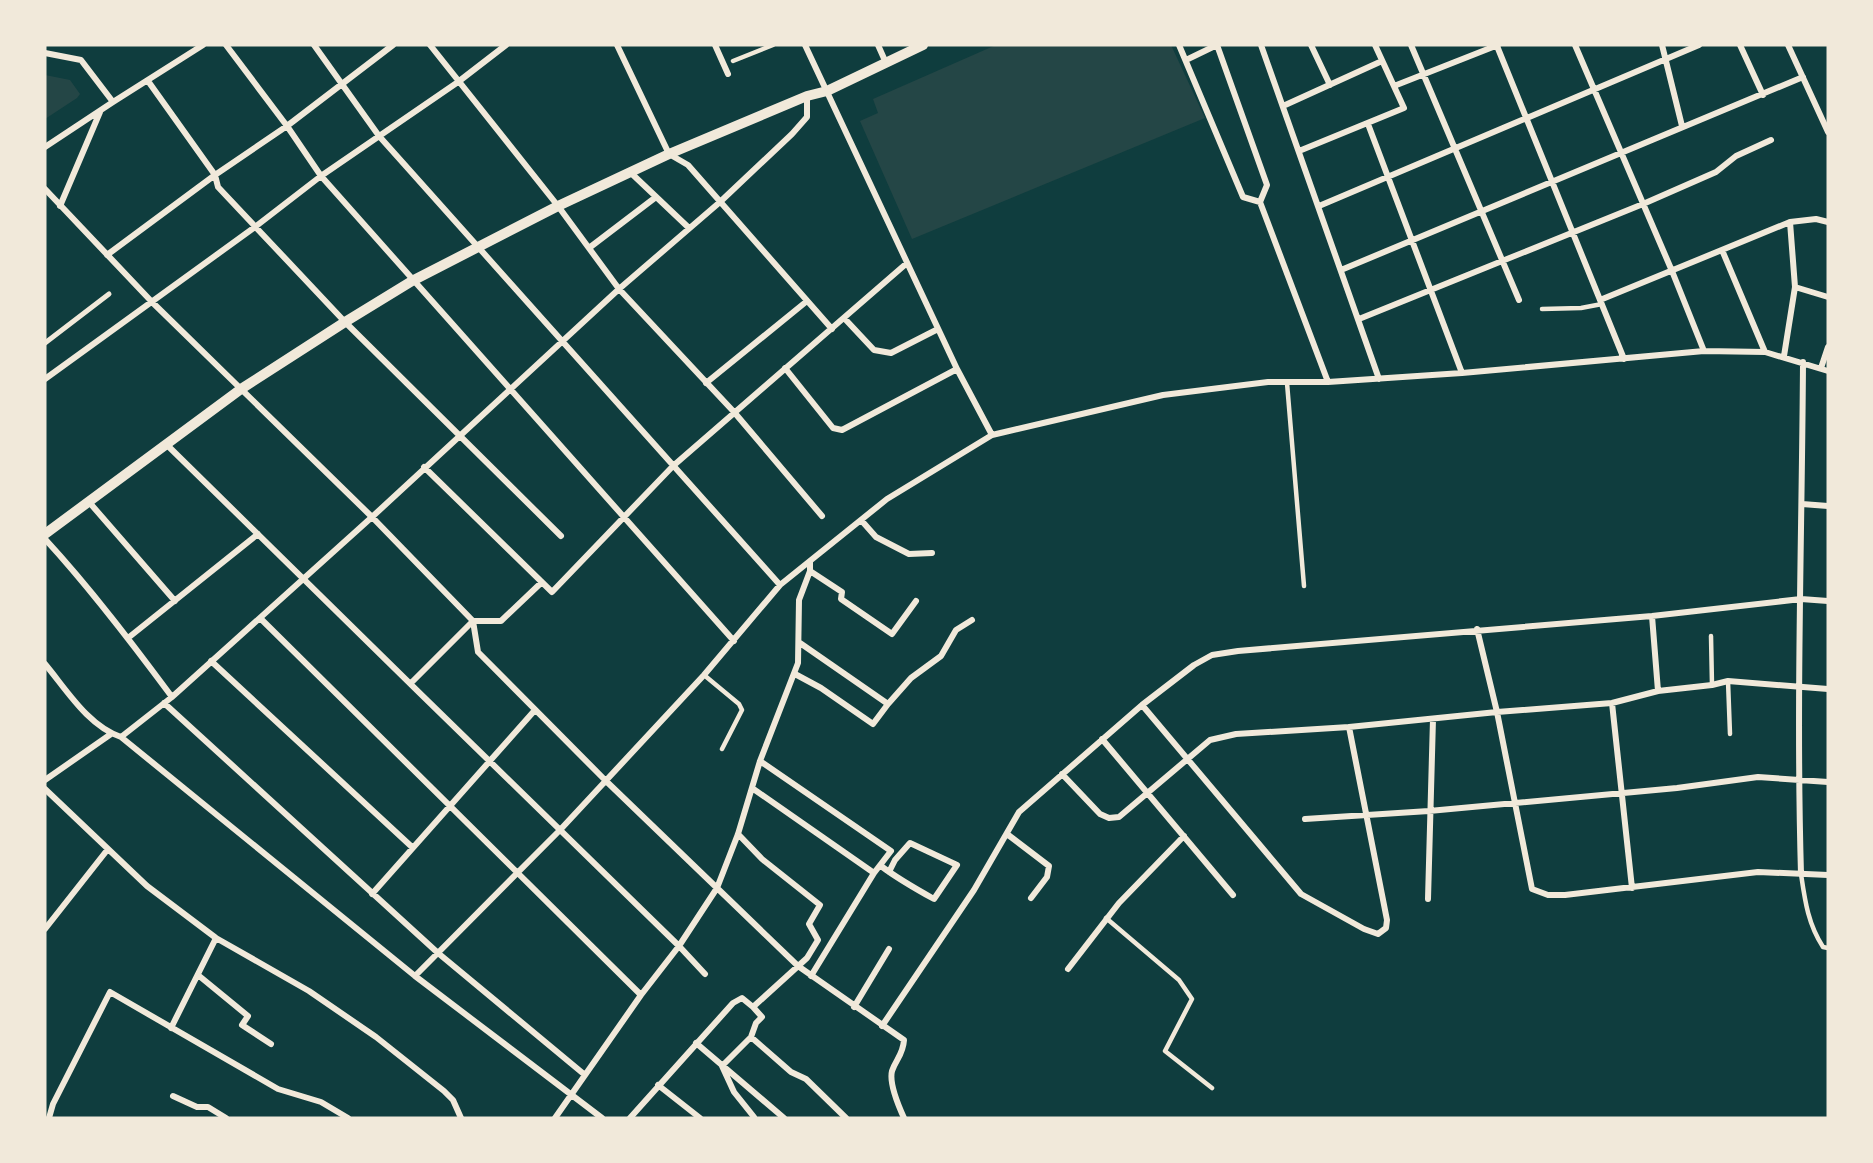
<svg xmlns="http://www.w3.org/2000/svg" width="1873" height="1163" viewBox="0 0 1873 1163" font-family="Quicksand,sans-serif">
<rect width="100%" height="100%" fill="#0f3d3e"/>
<!-- green -->
<path fill="#244646" d="M 996,45 L 1171,45 L 1205,118 L 912,239 L 860,121 L 878,113 L 873,99 Z
M 45,75 L 70,80 L 80,94 L 77,98 L 45,119 Z"/>
<g fill="none" stroke-linecap="round" stroke-linejoin="round">
<!-- service -->
<path stroke="#f1e9da" stroke-width="4.5" d="M 733,61 L 773,45
M 1542,309 L 1581,308 L 1602,304
M 1287,383 L 1304,586
M 1711,636 L 1712,685
M 704,675 L 739,704 L 742,710 L 722,749
M 1728,681 L 1730,734
M 1801,874 C 1805,901 1808,924 1823,947 L 1828,948
M 1106,918 L 1179,980 L 1192,999 L 1165,1051 L 1212,1088"/>
<!-- pedestrian -->
<path stroke="#f1e9da" stroke-width="5" d="M 45,343 L 109,294"/>
<!-- minor -->
<path stroke="#f1e9da" stroke-width="6" d="M 226,45 L 287,126 L 321,176 L 734,641
M 314,45 L 379,136 L 780,585
M 430,45 L 558,206 L 619,289 L 734,412 L 822,516
M 617,45 L 669,154 L 688,165 L 832,329
M 715,45 L 728,74
M 805,45 L 957,369 L 992,435
M 878,45 L 886,63
M 1179,45 L 1243,197 L 1260,202
M 1217,45 L 1267,185 L 1260,202 L 1328,382
M 1261,45 L 1379,379
M 1311,45 L 1330,85
M 1411,45 L 1519,300
M 1575,45 L 1672,271 L 1704,351
M 1662,45 L 1682,126
M 1740,45 L 1763,95
M 1788,45 L 1828,132
M 1497,46 L 1624,359
M 45,53 L 81,60 L 113,102
M 1186,60 L 1217,45
M 148,81 L 215,175 L 218,187 L 345,322 L 561,536
M 1394,86 L 1498,45
M 1283,106 L 1382,61
M 1368,124 L 1462,373
M 45,147 L 113,102 L 203,45
M 1299,151 L 1404,108 L 1375,45
M 631,173 L 689,228
M 45,189 L 152,302 L 372,517 L 473,621
M 60,206 L 100,112
M 1319,206 L 1699,45
M 589,248 L 656,197
M 1722,250 L 1765,352
M 107,255 L 215,175 L 287,126 L 393,45
M 1341,270 L 1803,77
M 1795,287 L 1828,297
M 1600,300 L 1790,222 L 1816,219 L 1828,222
M 845,319 L 874,350 L 891,353 L 938,329
M 1359,319 L 1643,204 L 1716,172 L 1736,156 L 1771,140
M 1784,356 L 1795,287 L 1790,222
M 785,368 L 833,428 L 842,430 L 957,369
M 1821,368 L 1828,347
M 45,379 L 255,227 L 321,176 L 458,82 L 506,45
M 706,383 L 807,301
M 167,445 C 337,613 508,779 679,946 L 705,974
M 424,467 L 552,592 L 673,466 L 907,263
M 89,502 L 175,601
M 1802,504 L 1828,506
M 861,520 L 876,537 L 909,554 L 932,553
M 45,539 C 91,589 132,643 172,697
M 810,571 L 842,592 L 841,599 L 892,634 L 916,601
M 1652,616 L 1658,691
M 260,618 L 641,995
M 473,621 L 478,652 L 606,781 L 798,966 L 904,1040 C 903,1055 896,1059 892,1071 C 889,1083 899,1107 904,1118
M 1477,629 L 1497,712 L 1532,889 L 1548,895 L 1565,895 L 1758,872 L 1828,875
M 128,638 L 258,534
M 800,643 L 888,704 L 911,678 L 941,656 L 956,630 L 972,620
M 211,661 L 412,847
M 45,664 C 66,689 88,726 121,737 L 415,976 L 602,1118
M 795,674 L 821,688 L 873,724 L 888,704
M 411,683 L 473,621 L 501,621 L 542,582
M 164,703 L 438,953 L 585,1075
M 1612,703 L 1632,888
M 1142,705 L 1301,894 L 1364,929 L 1378,934 L 1386,928 L 1387,920 L 1349,727
M 121,737 L 172,697 L 372,517 L 619,289 L 720,202 L 792,134 L 807,117 L 807,96
M 1102,739 L 1233,895
M 760,761 L 891,851 L 874,873 L 811,976
M 1062,774 L 1100,814 L 1109,818 L 1119,817 L 1210,740 L 1236,734 L 1349,727 L 1497,712 L 1612,703 L 1658,691 L 1712,685 L 1728,681 L 1828,689
M 45,780 L 111,734
M 752,788 L 874,873
M 45,789 L 147,886 L 216,938 L 309,991 L 376,1037 L 444,1091 L 453,1100 L 461,1118
M 1305,819 L 1429,811 L 1677,788 L 1758,777 L 1828,782
M 1007,834 L 1049,866 L 1047,877 L 1031,898
M 881,866 C 898,879 916,889 934,899 L 957,865 L 910,843 L 895,860 L 889,872
M 1801,874 C 1796,703 1802,533 1803,362
M 372,894 L 535,710
M 1428,899 L 1433,719
M 45,929 L 108,849
M 1068,969 L 1119,903 L 1184,836
M 198,975 L 248,1016 L 242,1025 L 271,1044
M 415,976 L 560,830 L 704,675 L 780,585 L 887,499 L 992,435 L 1163,395 L 1268,382 L 1328,382 L 1462,373 L 1704,351 L 1765,352 L 1828,371
M 753,1007 L 762,1017 L 756,1023 L 751,1037 L 722,1066 L 734,1092 L 754,1117
M 854,1007 L 889,949
M 882,1026 L 974,890 L 1019,812 L 1142,705 L 1194,665 L 1212,655 L 1238,651 L 1652,616 L 1801,599 L 1828,601
M 171,1028 L 216,938
M 751,1037 L 791,1072 L 806,1079 L 846,1118
M 696,1043 L 784,1118
M 658,1085 L 700,1118
M 173,1096 L 197,1107 L 208,1107 L 226,1118
M 49,1118 L 53,1104 L 110,992 L 278,1089 L 321,1102 L 348,1118
M 555,1118 L 641,995 L 679,946 L 717,888 L 738,834 L 760,761 L 798,663 L 799,600 L 810,571 L 810,562
M 630,1118 L 733,1003 L 742,998 L 753,1007 L 807,958 L 818,940 L 809,924 L 820,905 L 762,859 L 738,834"/>
<!-- tertiary -->
<path stroke="#f1e9da" stroke-width="10" d="M 45,534 L 241,389 L 345,322 L 412,281 L 558,206 L 669,154 L 807,96 L 827,91 L 923,45"/>
</g>
<!-- border -->
<rect width="1873" height="1163" fill="none" stroke="#f1e9da" stroke-width="93"/>
</svg>
